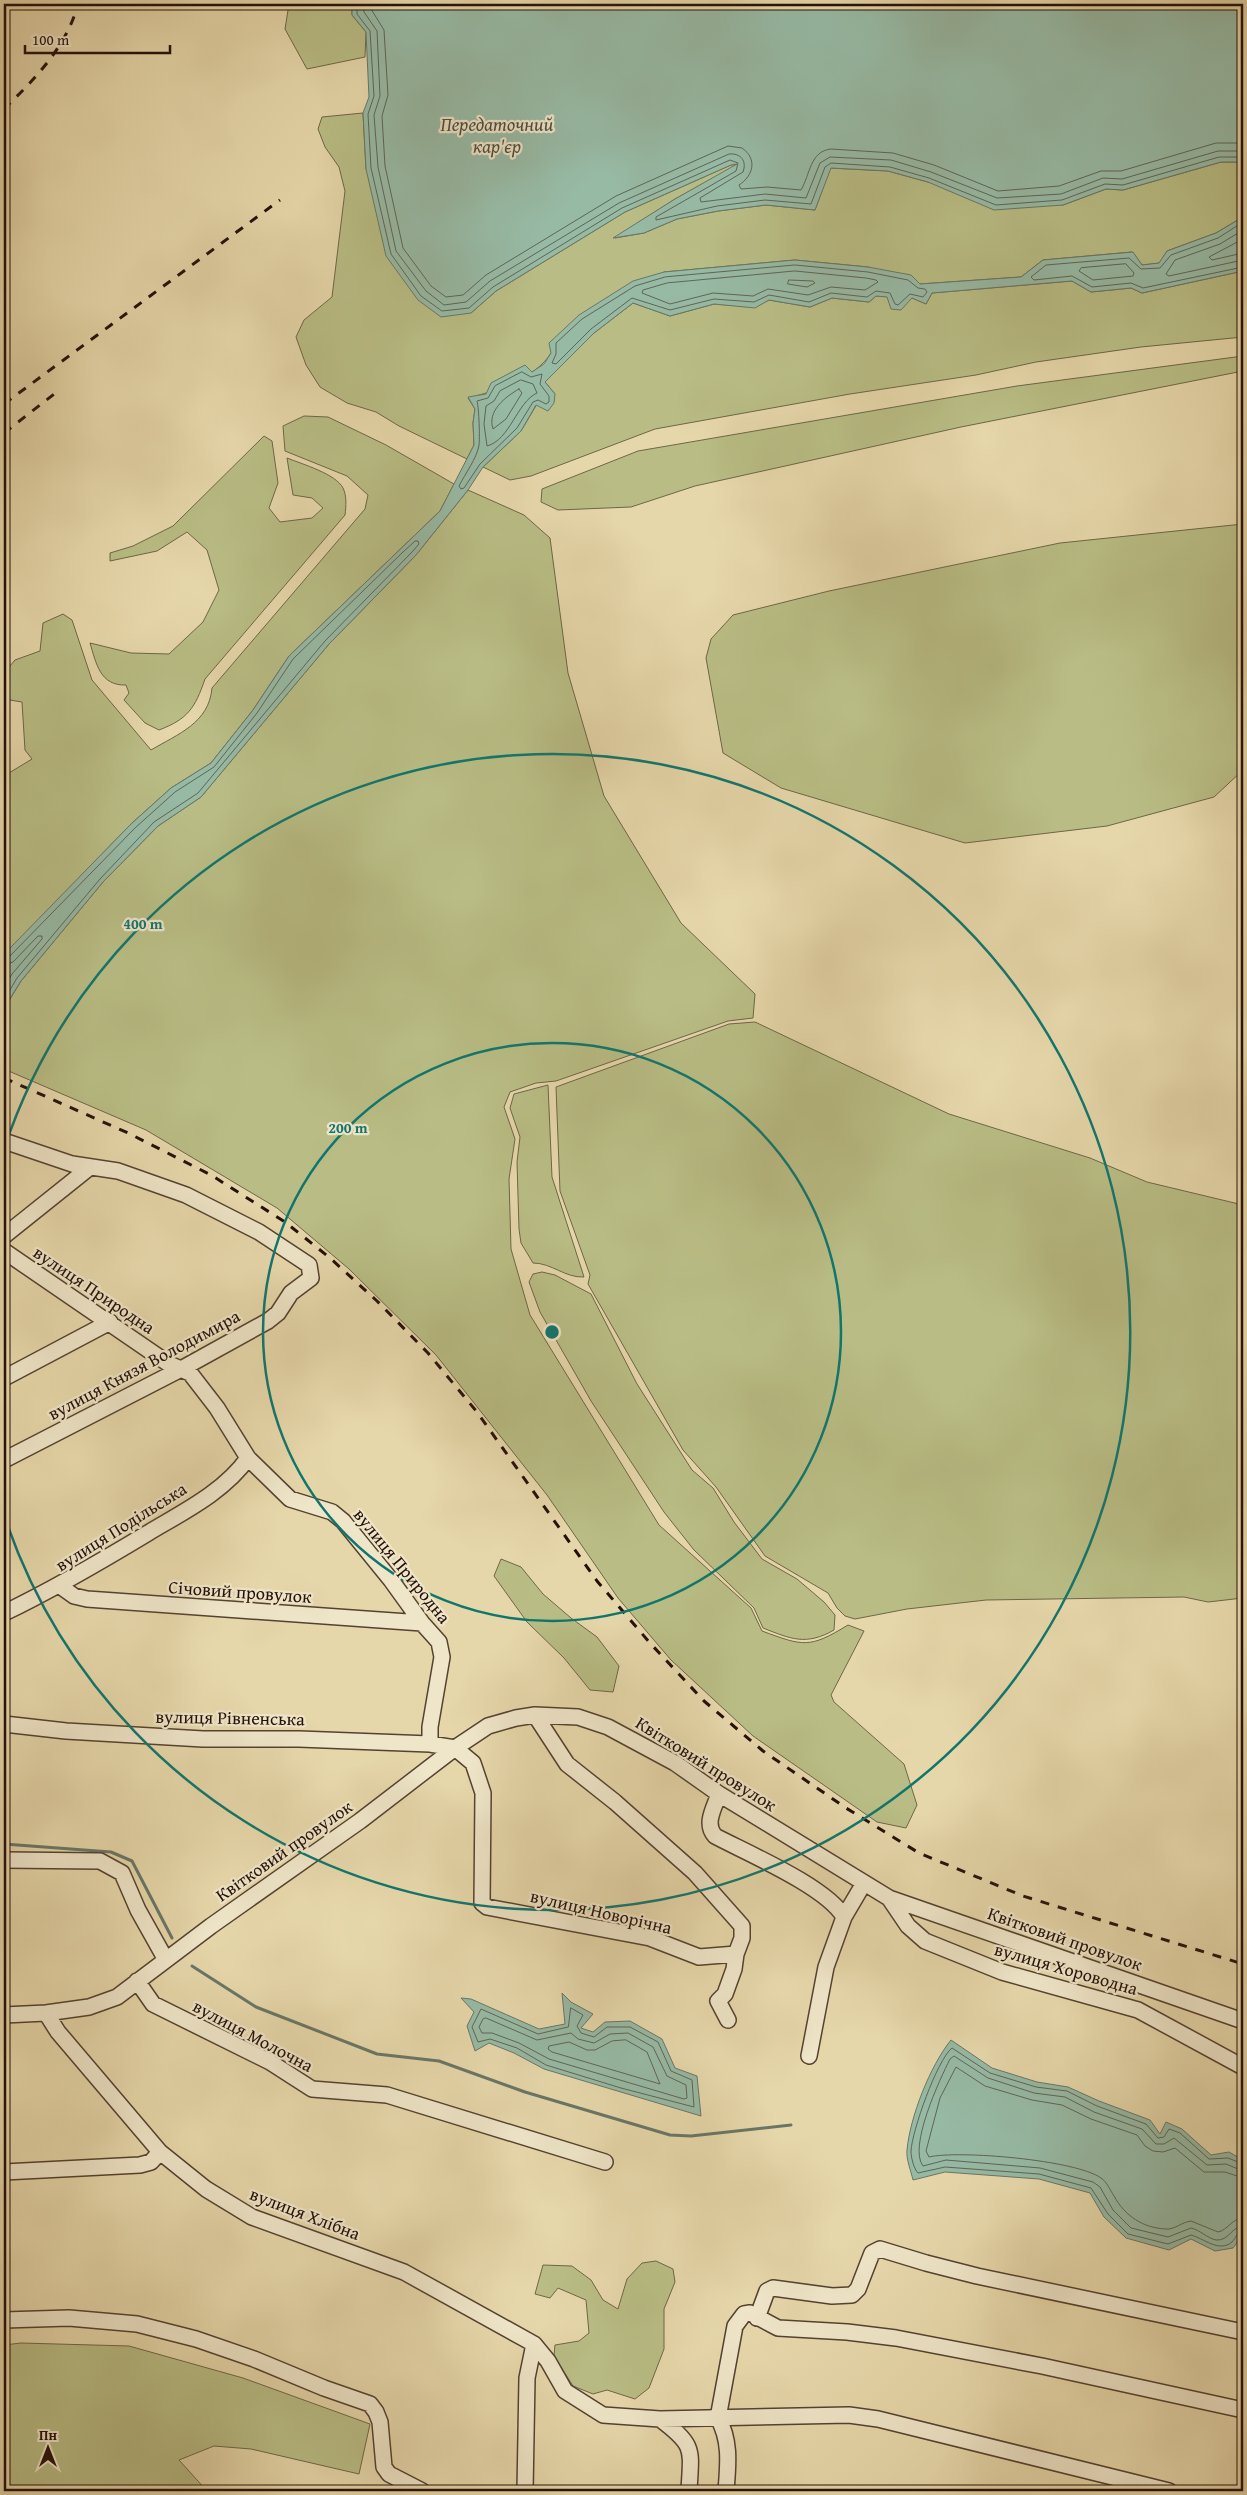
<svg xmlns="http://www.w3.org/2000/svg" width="1247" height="2495" viewBox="0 0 1247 2495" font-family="'Gentium Book Plus',serif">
<rect width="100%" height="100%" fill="#e6d7aa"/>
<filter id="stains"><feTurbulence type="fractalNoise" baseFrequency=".004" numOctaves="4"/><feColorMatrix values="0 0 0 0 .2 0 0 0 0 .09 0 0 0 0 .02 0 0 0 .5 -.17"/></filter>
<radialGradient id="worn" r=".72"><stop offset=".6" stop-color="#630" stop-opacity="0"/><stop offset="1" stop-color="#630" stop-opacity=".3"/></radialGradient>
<!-- green -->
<path fill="#b9bd85" stroke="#6e6647" d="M 289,4 L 352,4 L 352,15 L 366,32 L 365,57 L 307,69 L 285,29 Z
M 363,113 L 366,169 L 471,313 L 496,291 L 625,212 L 731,165 L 739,164 L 675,199 L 615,238 L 644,233 L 677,219 L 718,211 L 766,205 L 815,210 L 830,168 L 888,171 L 928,182 L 1063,205 L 1106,189 L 1123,190 L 1221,162 L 1243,162 L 1243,217 L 1216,233 L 1167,251 L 1160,263 L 1142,265 L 1132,252 L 1043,260 L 1021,277 L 920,284 L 868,267 L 795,260 L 664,272 L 551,353 C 536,378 496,391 468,398 L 475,409 L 473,423 L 474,445 L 467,459 L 399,426 L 376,412 L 347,403 L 320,387 L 306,365 L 296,337 L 304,320 L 332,297 L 345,191 L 339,167 L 325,147 L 318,129 L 322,117 Z
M 1243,271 L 1243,337 L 1141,347 L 1036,362 L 976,375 L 850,394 L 655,429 L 531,476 L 510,480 L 483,467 L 521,431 L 537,404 L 555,394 L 545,382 L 594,333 L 633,303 L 670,316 L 714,304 L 755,307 L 769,300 L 810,307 L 832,298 L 869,302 L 876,296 L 912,298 L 926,304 L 932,293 L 1072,281 L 1091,292 L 1131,288 L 1142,293 Z
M 1243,356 L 1243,371 L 961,427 L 695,486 L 631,507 L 558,510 L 541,502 L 542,489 L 638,451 L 1017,386 Z
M 304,416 L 328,417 L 386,445 L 454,484 L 440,511 L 289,656 L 253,710 L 211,763 L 171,788 L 131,824 L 4,956 L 4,776 L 32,759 L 25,750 L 22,702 L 4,699 L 4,673 L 15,660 L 40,651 L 43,623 L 63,614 L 72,620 L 92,680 L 151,750 C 178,734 209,723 212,688 L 365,509 L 368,495 L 347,476 L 285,451 L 283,426 Z
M 264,436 L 272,441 L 278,483 L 269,508 L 280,522 L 312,518 L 323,508 L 312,498 L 293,495 L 287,458 C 302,464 336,474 343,488 C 347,496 346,506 345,515 L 205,679 C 195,708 188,719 159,730 L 145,723 L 124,700 L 129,693 L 126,685 C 100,686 96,663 90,643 L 131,653 L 169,654 L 203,622 L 219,590 L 207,550 L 187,532 L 157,551 L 110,561 L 110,553 L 133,546 L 173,526 Z
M 468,490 L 524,515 L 550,538 L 568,673 L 604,796 L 681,923 L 755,994 L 753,1018 L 728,1021 L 556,1081 L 536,1083 L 510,1092 L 504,1107 L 515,1139 L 509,1179 L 511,1249 L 530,1315 L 659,1525 L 751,1608 L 762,1631 C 803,1646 809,1649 848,1625 L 864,1631 L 831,1695 L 834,1702 L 904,1764 L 917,1805 L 906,1828 L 877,1822 L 753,1736 L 671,1660 L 618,1598 L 547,1495 L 436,1355 L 349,1269 L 277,1208 L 146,1130 L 4,1069 L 4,1009 L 21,981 L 103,882 L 158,826 L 201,797 L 329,644 L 416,555 Z
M 1243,524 L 1243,770 L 1214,797 L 1107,826 L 965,843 L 781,788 L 723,753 L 706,658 L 711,639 L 733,615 L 829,591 L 1060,543 Z
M 755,1022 L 949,1114 L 1090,1158 L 1147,1182 L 1243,1205 L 1243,1598 L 1208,1602 L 1184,1597 L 986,1600 L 907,1609 L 855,1619 L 845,1616 L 837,1608 L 828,1593 L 765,1556 L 716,1487 L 683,1450 L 588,1284 L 590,1275 L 560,1191 L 556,1087 L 729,1024 Z
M 548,1085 L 552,1177 L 584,1277 C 565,1278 552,1263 533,1263 L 521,1243 L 519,1229 L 517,1162 L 520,1137 L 510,1108 L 514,1094 Z
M 542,1272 L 555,1275 L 591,1294 L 637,1384 L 692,1470 L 713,1488 L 734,1522 L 762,1559 L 797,1579 L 824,1602 L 835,1615 L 834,1630 C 806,1646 791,1639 763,1628 L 754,1608 L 694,1550 L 664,1512 L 591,1401 L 540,1312 L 529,1282 L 533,1274 Z
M 501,1559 L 521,1567 L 543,1594 L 571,1618 L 597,1637 L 619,1666 L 613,1692 L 590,1690 L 564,1658 L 527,1622 L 494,1576 Z
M 656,2261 L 673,2269 L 675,2282 L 664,2309 L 664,2349 L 649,2388 L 635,2399 L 607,2390 L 593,2394 L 573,2386 L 554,2356 L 555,2345 L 579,2341 L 589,2333 L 586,2300 L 558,2288 L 550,2298 L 535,2294 L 543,2265 L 572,2266 L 591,2280 L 603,2300 L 618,2309 L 627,2279 L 642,2263 Z
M 21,2343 L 129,2346 L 243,2378 L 370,2424 L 359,2474 L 251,2449 L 214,2446 L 179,2460 L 207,2491 L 4,2491 L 4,2345 Z"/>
<!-- water -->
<path fill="#97baa5" stroke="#697667" d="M 352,4 L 1243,4 L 1243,162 L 1221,162 L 1123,190 L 1106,189 L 1063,205 L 994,210 L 928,182 L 888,171 L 831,168 L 815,210 L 766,205 L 718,211 L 677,219 L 644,233 L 613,238 L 675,199 L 737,164 L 731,165 L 625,212 L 496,291 L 471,313 L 441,317 L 418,300 L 386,256 L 366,169 L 363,113 L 369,97 L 366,32 L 352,15 Z
M 1243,217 L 1243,271 L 1142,293 L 1131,288 L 1091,292 L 1072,281 L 932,293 L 926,304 L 912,298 L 901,310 L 891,309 L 887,297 L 876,296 L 869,302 L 832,298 L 810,307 L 769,300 L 755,308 L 714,304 L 670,316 L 633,303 L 594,333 L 545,382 L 555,394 L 554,403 L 548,411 L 536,405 L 521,431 L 483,467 L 468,490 L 416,555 L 329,644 L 201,797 L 158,826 L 103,882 L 21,981 L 4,1008 L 4,956 L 12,946 L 131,824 L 171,788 L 211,763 L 253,710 L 289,656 L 440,511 L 474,445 L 473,423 L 475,409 L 468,397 L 486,394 L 491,383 L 525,365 L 532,372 L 544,364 L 551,353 L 549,343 L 579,315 L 633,281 L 664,272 L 795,260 L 868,267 L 911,275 L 920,284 L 1021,277 L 1043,260 L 1133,252 L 1142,265 L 1159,263 L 1167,251 L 1216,233 Z
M 562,1993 L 571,2002 L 593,2014 L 581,2028 L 593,2032 L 605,2022 L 630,2021 L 662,2039 L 675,2068 L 697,2076 L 701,2116 L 544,2069 L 514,2053 L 489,2043 L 475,2051 L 467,2026 L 474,2012 L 461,1998 L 471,1999 L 539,2029 L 565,2024 Z
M 951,2040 L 992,2068 L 1037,2082 L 1068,2087 L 1099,2101 L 1150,2120 L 1160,2134 L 1166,2122 L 1182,2129 L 1211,2155 L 1229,2152 L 1243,2160 L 1243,2235 L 1233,2248 L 1215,2251 L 1191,2239 L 1169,2250 L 1126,2238 L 1104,2217 L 1090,2193 L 1039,2179 L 945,2172 L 913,2180 C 911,2171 906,2159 907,2150 C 910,2117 930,2066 951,2040 Z"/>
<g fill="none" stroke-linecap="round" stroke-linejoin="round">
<!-- shore -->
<path stroke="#5e6557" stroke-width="1" d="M 357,4 L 357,14 L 370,31 L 374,96 L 368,114 L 371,168 L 391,254 L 421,296 L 442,311 L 469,308 L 493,287 L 622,208 L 730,160 L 738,163 L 736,171 L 656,217 L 656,220 L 717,206 L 765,200 L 811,204 L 825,167 L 831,163 L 890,167 L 929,178 L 996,205 L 1062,200 L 1105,184 L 1123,185 L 1219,157 L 1243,157
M 363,4 L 364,12 L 377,31 L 380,96 L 374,115 L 378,167 L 396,251 L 426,291 L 444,305 L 466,302 L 490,281 L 619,203 L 729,154 C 741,153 747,161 743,172 L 700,198 L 701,202 L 765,194 L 806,198 L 820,163 L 830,157 L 891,160 L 931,172 L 997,198 L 1061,194 L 1103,178 L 1122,179 L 1218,151 L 1243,151
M 371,4 L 371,9 L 384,30 L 388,95 L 382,116 L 385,166 L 403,248 L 431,286 L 446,297 L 463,295 L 486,275 L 616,196 L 728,146 L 742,148 C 758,159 753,176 739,185 L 741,189 L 767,187 L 801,190 C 810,175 810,151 831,149 L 893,153 L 934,165 L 998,191 L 1059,186 L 1101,171 L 1121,171 L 1216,143 L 1243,143
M 1243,222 L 1218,238 L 1171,255 L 1160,268 L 1141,269 L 1129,258 L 1046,265 L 1031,277 L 1034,280 L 1072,276 L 1092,287 L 1131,283 L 1143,288 L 1243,267
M 1243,230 L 1220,244 L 1175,260 L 1166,274 L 1169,276 L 1243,260
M 1243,239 L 1209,257 L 1212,260 L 1243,253
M 1126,264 L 1134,273 L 1133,276 L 1093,280 L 1079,271 L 1081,268 Z
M 795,265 L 868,272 L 908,280 L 918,288 L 925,289 L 927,292 L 923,297 L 910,294 L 898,305 L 895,304 L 890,293 L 876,291 L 867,297 L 831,293 L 809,302 L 769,295 L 754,302 L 714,299 L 670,310 L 632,298 L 591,329 L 556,364 L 552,363 L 556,354 L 556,343 L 582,319 L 635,286 L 665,277 Z
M 795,271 L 866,278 L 876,280 L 878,282 L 865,290 L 831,287 L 808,295 L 768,289 L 753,296 L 713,293 L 670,304 L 642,293 L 643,290 L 667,283 Z
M 789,280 L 813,281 L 815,283 L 807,287 L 788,284 Z
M 522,372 L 531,377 L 542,374 L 540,384 L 549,396 L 549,402 L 546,404 L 538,400 L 533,402 L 517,428 L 480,464 L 464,488 L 461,489 L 459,486 C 465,474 477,458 479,445 C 480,439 479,408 477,401 L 488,398 L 495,386 Z
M 521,380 L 533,384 L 537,393 C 517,402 510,440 487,446 L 484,424 L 486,406 L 494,401 L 500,391 Z
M 519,389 L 522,393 L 506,419 L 493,429 C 487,411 505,397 519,389 Z
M 4,959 L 9,957 L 135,828 L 175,792 L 214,767 L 257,713 L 293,659 L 403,552 L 415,541 L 418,541 L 419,544 L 412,552 L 325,641 L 198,793 L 154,822 L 100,879 L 17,978 L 4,1000
M 4,965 L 13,962 L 38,936 L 42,936 L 42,939 L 12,974 L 4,988
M 571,2008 L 583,2015 L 577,2026 L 581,2033 L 594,2037 L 607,2027 L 630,2027 L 658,2042 L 671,2071 L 692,2080 L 694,2107 L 621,2088 L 546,2065 L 517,2048 L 490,2039 L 478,2042 L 472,2027 L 481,2009 L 538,2034 L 568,2027 Z
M 486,2018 L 537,2040 L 571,2033 L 578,2039 L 594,2043 L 610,2034 L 628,2033 L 653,2047 L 667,2076 L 686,2085 L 687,2098 L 684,2099 L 549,2059 L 519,2043 L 492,2033 L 482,2033 L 479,2027 L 483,2019 Z
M 626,2040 L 647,2052 L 660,2084 L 552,2052 L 548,2049 L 549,2046 L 569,2042 L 587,2050 L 595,2050 L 612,2041 Z
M 1243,2164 L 1228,2158 L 1209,2159 L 1180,2133 L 1169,2129 L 1164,2137 L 1158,2138 L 1146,2124 L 1097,2106 L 1067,2091 L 1036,2087 L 990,2073 L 952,2048 C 937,2060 912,2131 911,2151 C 911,2158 914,2169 918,2173 L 945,2167 L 1039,2174 L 1091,2188 L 1108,2214 L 1128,2234 L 1168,2244 L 1191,2235 C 1203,2238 1219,2253 1232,2242 C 1236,2238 1236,2233 1243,2232
M 1243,2171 L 1226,2164 L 1207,2165 L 1174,2138 L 1164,2144 L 1156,2144 L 1142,2129 L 1094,2112 L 1065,2097 L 1034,2093 L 988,2078 L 954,2056 L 950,2059 C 940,2079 908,2147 923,2166 L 946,2160 L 1040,2168 L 1093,2182 L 1100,2187 L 1113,2210 L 1131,2228 L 1168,2237 L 1191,2228 C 1200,2230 1207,2238 1216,2240 C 1229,2241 1231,2227 1243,2226
M 1243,2178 L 1225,2172 L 1204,2172 L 1175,2148 L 1163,2152 L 1153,2151 L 1145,2146 L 1137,2135 L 1091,2119 L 1062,2105 L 1032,2100 L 985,2086 L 956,2067 L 940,2098 L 926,2151 L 929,2157 C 959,2150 1076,2160 1101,2178 C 1107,2182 1110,2190 1114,2196 C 1125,2216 1143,2228 1166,2229 C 1174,2230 1182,2222 1191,2221 L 1218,2232 C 1228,2230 1231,2219 1243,2218"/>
<!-- stream -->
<path stroke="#697667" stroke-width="3" d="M 4,1844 L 111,1852 L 132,1861 L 172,1938
M 192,1966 L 256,2007 L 377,2054 L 439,2061 L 525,2092 L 670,2135 L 691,2136 L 791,2125"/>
<!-- minor casing -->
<g stroke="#544231" stroke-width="18">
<path id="minor" d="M 4,1141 L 72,1164 L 118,1171 L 186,1195 L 259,1232 L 309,1265 L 311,1278 L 291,1293 L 278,1313 L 268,1321 L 183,1368 L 4,1460
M 4,1236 L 89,1168
M 4,1251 L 169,1364 L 190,1373 L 217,1408 L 248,1458 L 290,1499 L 332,1512 L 343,1521 L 391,1580 L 422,1623 L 439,1642 L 442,1657 L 430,1727 L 430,1744
M 4,1378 L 110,1322
M 60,1586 L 74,1596 L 87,1599 L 422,1623
M 4,1613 C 54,1589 100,1562 148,1533 C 183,1512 224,1492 248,1458
M 535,1715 L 567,1764 L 615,1802 L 695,1873 L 742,1926 L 742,1938 L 736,1954 L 734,1969 L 725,1994 L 718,2001 L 728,2020
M 4,1724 L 66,1731 L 203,1739 L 299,1739 L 430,1744 L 455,1748 L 473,1763 L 483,1793 L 482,1903 L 487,1907 L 650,1938 L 699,1957 L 736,1954
M 719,1794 C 714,1808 704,1824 715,1836 C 747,1853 827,1887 844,1917 L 864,1883
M 4,1860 L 100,1861 L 122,1873 L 138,1910 L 166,1960
M 889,1898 L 908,1926 L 925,1941 L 1002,1972 L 1138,2010 L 1243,2067
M 137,1981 L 153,2004 L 270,2062 L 312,2089 L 387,2095 L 605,2162
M 46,2013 L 58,2032 L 160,2152 L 206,2189 L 252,2217 L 404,2272 L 534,2344 L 548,2361 L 565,2391 L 603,2415 L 660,2419 L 849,2415 L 878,2419 L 1169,2491
M 4,2015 L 46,2013 L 89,2007 L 117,1997 L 211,1926 L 360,1821 L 455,1748 L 488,1726 L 516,1718 L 535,1715 L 578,1717 L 608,1727 L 675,1763 L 719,1794 L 889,1898 L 1243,2021
M 809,2056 L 826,1967 L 844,1917
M 4,2172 L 140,2165 L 151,2162 L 160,2152
M 757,2318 L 767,2291 L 773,2288 L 832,2296 L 852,2295 L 858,2289 L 872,2253 L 880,2249 L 926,2263 L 977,2276 L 1243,2332
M 4,2320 L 69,2318 L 137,2324 L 196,2339 L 254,2359 L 324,2388 L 370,2404 L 376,2412 L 380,2422 L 384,2467 L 389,2474 L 422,2491
M 660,2419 C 696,2446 691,2449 689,2491
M 525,2491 L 527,2378 L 534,2344
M 726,2491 C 728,2465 731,2441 718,2418 L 735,2326 L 744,2314 L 750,2313 L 778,2328 L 847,2332 L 896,2338 L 1042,2366 L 1243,2410"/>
</g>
<!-- minor -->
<use href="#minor" stroke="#efe5c8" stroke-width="15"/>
<!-- rail -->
<path stroke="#241009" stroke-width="3" stroke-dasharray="9 9" stroke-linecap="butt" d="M 4,109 C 35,79 67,46 78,4
M 4,404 L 280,200
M 4,433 L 58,391
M 4,1078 L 128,1133 L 211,1175 L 285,1222 L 330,1258 L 377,1301 L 428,1353 L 477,1412 L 597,1581 L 650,1643 L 704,1701 L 763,1751 L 846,1808 L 919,1853 L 1023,1896 L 1243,1964"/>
</g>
<!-- distance rings -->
<g fill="none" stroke="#0f766e" stroke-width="2.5">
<circle cx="552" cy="1332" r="289"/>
<path d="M4 1149A578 578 0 1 1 4 1515"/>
</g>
<g text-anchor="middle" stroke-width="4.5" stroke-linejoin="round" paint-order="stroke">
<!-- street labels -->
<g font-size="18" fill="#241009" stroke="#efe5c8">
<text transform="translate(94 1290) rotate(34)" y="6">вулиця Природна</text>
<text transform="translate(144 1365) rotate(-28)" y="6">вулиця Князя Володимира</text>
<text transform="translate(121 1527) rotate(-32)" y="6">вулиця Подільська</text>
<text transform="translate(402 1566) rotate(51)" y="6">вулиця Природна</text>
<text transform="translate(240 1592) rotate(4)" y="6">Січовий провулок</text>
<text transform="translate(230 1718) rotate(1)" y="6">вулиця Рівненська</text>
<text transform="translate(706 1764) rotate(32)" y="6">Квітковий провулок</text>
<text transform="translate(284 1851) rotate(-35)" y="6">Квітковий провулок</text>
<text transform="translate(601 1912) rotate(13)" y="6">вулиця Новорічна</text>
<text transform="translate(1065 1939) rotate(19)" y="6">Квітковий провулок</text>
<text transform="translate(1066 1969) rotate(16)" y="6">вулиця Хороводна</text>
<text transform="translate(253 2036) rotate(28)" y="6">вулиця Молочна</text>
<text transform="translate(305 2214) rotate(21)" y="6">вулиця Хлібна</text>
</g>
<!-- water labels -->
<g font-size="19" font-style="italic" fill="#4c4c40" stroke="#efe5c8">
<text x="497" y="131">Передаточний<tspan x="497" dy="22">кар'єр</tspan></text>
</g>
</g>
<circle cx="552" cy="1332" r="8" fill="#0f766e" stroke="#efe5c8" stroke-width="2.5"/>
<g font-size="15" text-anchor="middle" font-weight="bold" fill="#0f766e" stroke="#efe5c8" stroke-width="4.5" stroke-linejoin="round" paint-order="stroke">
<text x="143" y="929">400 m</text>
<text x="348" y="1133">200 m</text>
</g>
<!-- margin -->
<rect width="1247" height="2495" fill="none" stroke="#e6d7aa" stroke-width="20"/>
<rect x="5" y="5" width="1237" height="2485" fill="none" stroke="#241009" stroke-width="2.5"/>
<rect x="10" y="10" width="1227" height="2475" fill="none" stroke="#241009"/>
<!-- north arrow -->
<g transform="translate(48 2448)" stroke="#efe5c8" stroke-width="4" paint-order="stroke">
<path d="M0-4L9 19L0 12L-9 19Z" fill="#241009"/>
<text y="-8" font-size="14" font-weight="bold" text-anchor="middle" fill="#241009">Пн</text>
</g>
<!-- scale -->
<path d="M25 45v8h145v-8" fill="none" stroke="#241009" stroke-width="2.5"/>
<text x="32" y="45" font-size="15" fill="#241009" stroke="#efe5c8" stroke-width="4" paint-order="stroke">100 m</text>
<rect width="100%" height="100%" filter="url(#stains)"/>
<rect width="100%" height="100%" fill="url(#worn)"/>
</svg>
